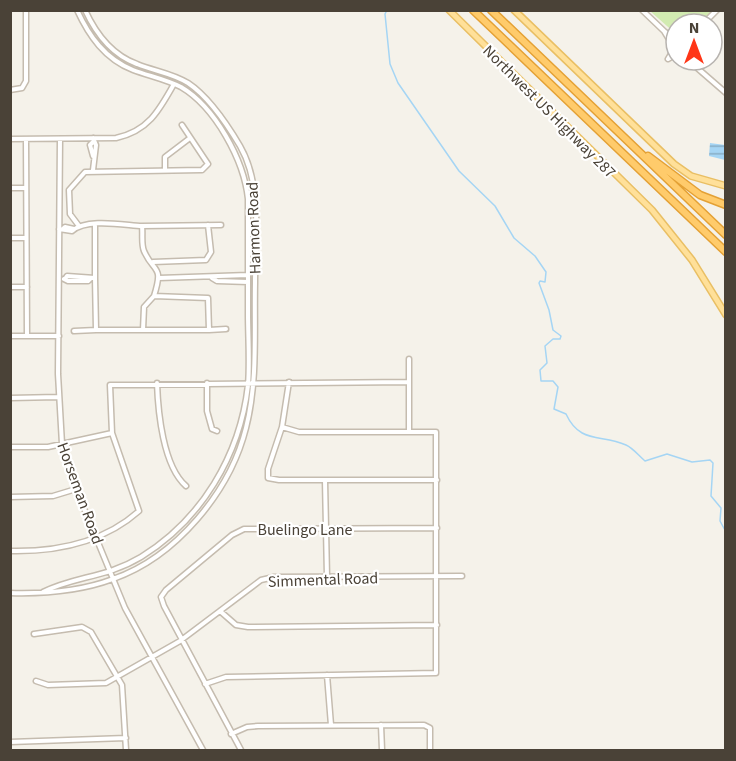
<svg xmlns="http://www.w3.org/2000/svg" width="736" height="761" viewBox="0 0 736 761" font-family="'Source Sans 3',sans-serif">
<defs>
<pattern id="water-rules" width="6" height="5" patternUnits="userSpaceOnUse" patternTransform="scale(1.5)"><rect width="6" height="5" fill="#a5d5f4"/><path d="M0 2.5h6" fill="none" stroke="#88aec6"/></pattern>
</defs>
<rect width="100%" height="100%" fill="#f5f2ea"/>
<!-- park -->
<path fill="#d2ebb1" d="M 650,11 L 712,11 L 698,24 L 676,24 L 676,34 Z"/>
<!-- water -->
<path fill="url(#water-rules)" d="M 710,143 L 725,145 L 725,160 L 709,156 Z"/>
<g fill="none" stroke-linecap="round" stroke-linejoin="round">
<!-- stream -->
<path stroke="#a5d5f4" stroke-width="1.5" d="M 387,10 L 385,14 L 390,64 L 398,83 L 459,171 L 495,206 L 514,238 L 535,256 L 546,272 L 545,282 L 540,281 L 539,283 L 549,310 L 553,330 L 561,336 L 560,339 L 553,339 L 545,346 L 547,363 L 540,370 L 541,381 L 553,381 L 558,387 L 554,409 L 566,414 C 580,444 600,434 626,445 C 633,448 639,456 645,461 L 667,454 L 692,462 L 710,460 L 713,463 L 711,496 L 721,508 L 720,521 L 726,532"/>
<!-- minor casing -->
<g stroke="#c5bcaf" stroke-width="7">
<path id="minor" d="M 642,10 L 664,31
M 703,24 L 717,10
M 673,46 L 664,31 L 676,40
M 674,49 L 668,59 L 676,54
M 688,60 L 726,93
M 10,90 L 22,88 L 26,81 L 26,10
M 93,138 L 96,145 L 93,170
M 10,139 L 116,138 C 148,131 159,111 174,84
M 26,139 L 27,336
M 60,139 L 58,374 L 62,444 L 76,489 L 125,608 L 203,750
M 93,142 L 90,145 L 93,156
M 165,170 L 165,157 L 190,138
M 10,188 L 26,188
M 95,225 L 95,278
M 79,226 L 70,214 L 69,190 L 85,172 L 202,170 L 208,164 L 182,125
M 142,226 L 221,225
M 59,229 L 72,231 C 87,218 123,225 142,226 C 143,234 141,244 144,251 C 154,274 164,264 154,296 L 208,298 L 209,330 L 96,330 L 95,278 L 67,276 L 65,279
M 63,229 L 65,227 L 74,229
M 10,238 L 26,238
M 153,262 L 206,260 L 211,252 L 208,225
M 159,278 L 248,275
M 212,278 L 217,281 L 248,282
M 64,279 L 68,281 L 88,281 L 91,278
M 10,287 L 27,287
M 143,330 L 144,307 L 154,296
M 209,330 L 226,329
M 74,331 L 96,330
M 10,336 L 59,336
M 409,359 L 409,431
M 289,382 L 282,427 L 268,469 L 268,478 L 279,480 L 437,480
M 157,383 C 158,412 163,466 186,486
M 207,383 L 207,411 L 212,429 L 217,431
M 10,398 L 58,397
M 10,447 L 48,447 L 112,433
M 325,480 L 327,577
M 10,497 L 53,496 L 76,489
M 10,551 C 57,552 103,543 139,511 L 112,433 L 110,385 L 409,382
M 43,592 C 75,576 106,578 141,557 C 201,520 240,456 248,385 C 250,362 248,337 248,313 C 248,275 248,237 248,199 C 244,160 215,107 181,87 C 165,79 149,76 133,70 C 105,59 89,36 77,10
M 10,593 C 45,594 81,591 113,579 C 176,557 230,492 246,428 C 258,381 254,331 255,283 C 255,238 263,186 240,146 C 227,124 209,97 188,83 C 172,73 154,71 137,64 C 112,55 96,34 85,10
M 220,611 L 236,625 L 248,627 L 437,625
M 34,634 L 82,627 L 91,632 L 122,685 L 126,750
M 327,675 L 331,725
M 36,681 L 48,685 L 106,683 L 180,641 L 261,580 L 274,577 L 462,576
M 205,684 L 226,677 L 436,673 L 436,432 L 299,432 L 282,427
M 381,725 L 382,750
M 231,734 L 247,727 L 258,726 L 424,725 L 430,728 L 430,750
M 10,742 L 126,738
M 241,750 L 164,606 L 161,597 L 166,590 L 232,535 L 244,529 L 437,528"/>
</g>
<!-- major casing -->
<g stroke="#e9bf64" stroke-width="8">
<path id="major" d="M 449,10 L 652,210 L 692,260 L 726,315
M 514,10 L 674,164 L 691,176 L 726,186"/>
</g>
<!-- highway casing -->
<g stroke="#e4a135" stroke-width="9">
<path id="highway" d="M 473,10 L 726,252
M 491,10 L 726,235
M 648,156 L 700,195 L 726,205"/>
</g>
<!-- minor -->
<use href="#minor" stroke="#fff" stroke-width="4"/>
<!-- major -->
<use href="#major" stroke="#ffe099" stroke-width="5"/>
<!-- highway -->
<use href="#highway" stroke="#ffcb6b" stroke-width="6"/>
</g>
<g text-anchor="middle" stroke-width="4.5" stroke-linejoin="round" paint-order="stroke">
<!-- street labels -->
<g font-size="16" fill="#4a4237" stroke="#fff">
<text transform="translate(550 111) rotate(45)" y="6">Northwest US Highway 287</text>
<text transform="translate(253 228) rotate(-92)" y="6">Harmon Road</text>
<text transform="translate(81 493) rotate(70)" y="6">Horseman Road</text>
<text x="305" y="535">Buelingo Lane</text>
<text transform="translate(323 579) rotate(-2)" y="6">Simmental Road</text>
</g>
</g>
<!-- border -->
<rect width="736" height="761" fill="none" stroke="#4a4237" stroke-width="24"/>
<!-- north arrow -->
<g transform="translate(694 42)"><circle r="28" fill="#ffffff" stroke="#b7b3af" stroke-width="1.5"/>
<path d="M0-4.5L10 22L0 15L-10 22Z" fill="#ff3617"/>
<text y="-9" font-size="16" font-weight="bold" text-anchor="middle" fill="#4a4237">N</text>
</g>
</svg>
